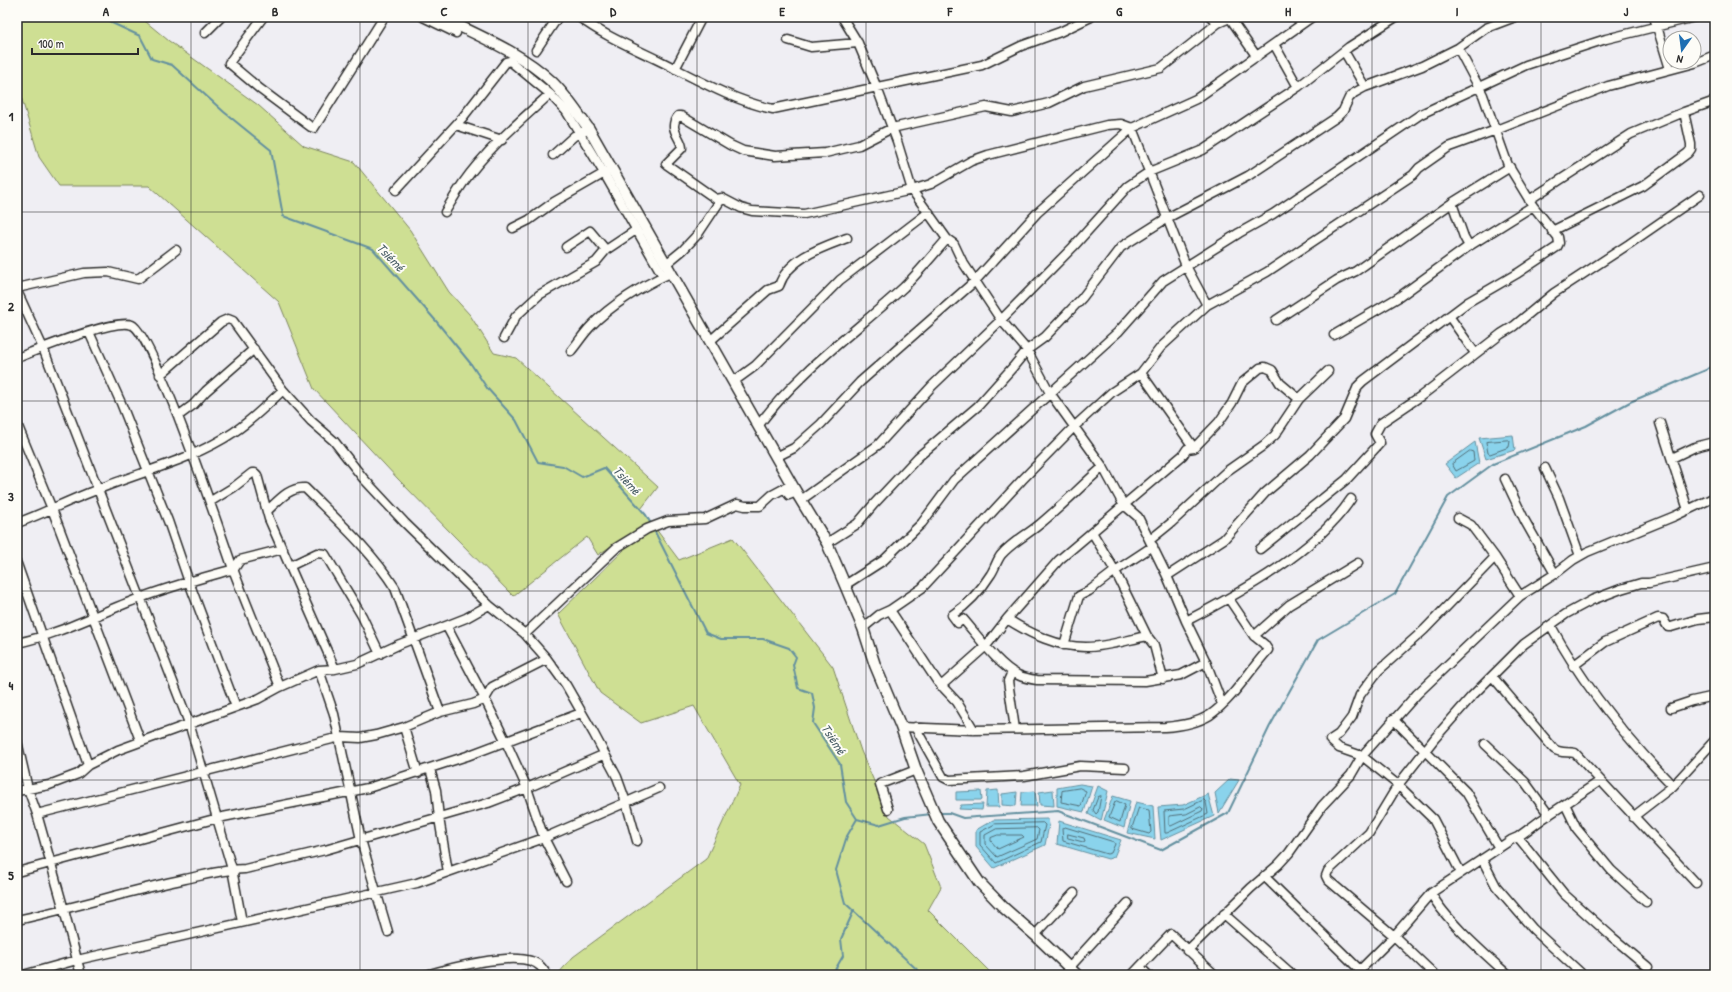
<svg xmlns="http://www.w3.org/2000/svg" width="1732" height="992" viewBox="0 0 1732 992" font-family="'Patrick Hand',sans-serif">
<rect width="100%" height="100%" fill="#efeef3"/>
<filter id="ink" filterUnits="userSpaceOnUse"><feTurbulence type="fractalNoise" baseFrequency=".025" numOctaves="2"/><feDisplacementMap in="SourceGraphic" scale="8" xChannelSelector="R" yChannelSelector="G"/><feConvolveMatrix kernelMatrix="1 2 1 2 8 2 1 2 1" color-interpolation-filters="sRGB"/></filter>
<g filter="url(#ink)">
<!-- green -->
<path fill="#cedf93" stroke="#7c855f" d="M 17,17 L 140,17 L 169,41 L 258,105 L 304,146 L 354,162 L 410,230 L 449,292 L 470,315 L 494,353 L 516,358 L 658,487 L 641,509 L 679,560 L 733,538 L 833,667 L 861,751 L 889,816 L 924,844 L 941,887 L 928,910 L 993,975 L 557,975 L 573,957 L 706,859 L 740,785 L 694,706 L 641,723 L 600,693 L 558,614 L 624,550 L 614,544 L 598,555 L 587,537 L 513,596 L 398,479 L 314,389 L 279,302 L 149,186 L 59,186 L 39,157 L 20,93 L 17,93 Z"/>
<!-- water -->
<path fill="#8ad3ec" stroke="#64909f" d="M 1513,435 L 1515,450 L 1486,459 L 1479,438 Z
M 1475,442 L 1479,463 L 1456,478 L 1445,464 Z
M 1230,779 L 1239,780 L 1219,813 L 1215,793 Z
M 1080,784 L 1092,786 L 1084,812 L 1057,806 L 1057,788 Z
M 1098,786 L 1108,791 L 1101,821 L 1088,814 Z
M 998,790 L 999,807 L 986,807 L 987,791 Z
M 1053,790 L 1054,806 L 1040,805 L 1039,792 Z
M 981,791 L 982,800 L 956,800 L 956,792 Z
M 1035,791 L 1037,806 L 1021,806 L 1022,792 Z
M 1017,792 L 1016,806 L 1002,805 L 1002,794 Z
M 1208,794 L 1214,816 L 1161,840 L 1158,807 L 1183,805 Z
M 1113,796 L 1130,801 L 1124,828 L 1104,820 Z
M 1136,802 L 1153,806 L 1155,839 L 1127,833 Z
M 983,804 L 982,810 L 959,809 L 961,805 Z
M 1048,819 L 1049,825 L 1045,845 L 994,868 L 976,847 L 976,830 L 993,820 Z
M 1059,821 L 1121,840 L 1114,857 L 1108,859 L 1057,844 Z"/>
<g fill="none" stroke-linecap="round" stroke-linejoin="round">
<!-- shore -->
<path stroke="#516e78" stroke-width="1" d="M 1508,440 L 1510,441 L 1509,447 L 1490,454 L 1488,453 L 1486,442 Z
M 1470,451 L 1473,452 L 1474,461 L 1456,471 L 1452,464 Z
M 1080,788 L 1086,791 L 1081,806 L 1061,802 L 1062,791 Z
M 1101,796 L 1098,812 L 1096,814 L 1093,810 L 1098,797 Z
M 1204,800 L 1206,802 L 1208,814 L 1167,833 L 1165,833 L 1164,811 L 1184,809 Z
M 1117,801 L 1125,805 L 1120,822 L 1109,817 L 1115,802 Z
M 1201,807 L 1203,809 L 1202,811 L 1171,826 L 1169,825 L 1169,816 L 1186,814 Z
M 1139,808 L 1149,810 L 1151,832 L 1149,834 L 1132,829 Z
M 1043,823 L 1045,825 L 1041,842 L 996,863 L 980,845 L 980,832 L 995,824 Z
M 1065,827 L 1114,842 L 1115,844 L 1111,853 L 1107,854 L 1063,841 L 1062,829 Z
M 1037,828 L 1039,830 L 1037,839 L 997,857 L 985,844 L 985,835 L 996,829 Z
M 1068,834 L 1084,838 L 1085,841 L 1083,842 L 1068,838 Z
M 998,835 L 1022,835 L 1024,837 L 998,849 L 991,841 L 991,838 Z"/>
<!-- stream -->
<path stroke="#64909f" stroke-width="2" d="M 105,17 L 112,23 L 140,36 L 152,59 L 172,65 L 224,112 L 271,150 L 283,216 L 373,249 L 436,321 L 471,364 L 487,388 L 516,420 L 538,462 L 563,466 L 582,477 L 604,468 L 646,515 L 651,524
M 653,528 L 706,633 L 721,639 L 763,639 L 789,648 L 796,657 L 793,665 L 798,688 L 812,693 L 815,708 L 813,723 L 840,764 L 846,802 L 857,819 L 847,836 L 836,870 L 845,903 L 923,975
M 938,813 L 949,813 L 963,818 L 1058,811 L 1161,850 L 1228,813 L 1270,726 L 1318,640 L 1395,594 L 1448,497 L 1493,464 L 1586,426 L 1630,402 L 1706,370 L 1715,363
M 857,819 L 879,825 L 905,817 L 932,814
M 832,975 L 843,956 L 841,939 L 854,910"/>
<!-- minor casing -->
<g stroke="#2b2b2b" stroke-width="11">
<path id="minor" d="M 263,17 L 229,63 L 260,89 L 311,127 L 314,128 L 384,17
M 423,17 L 456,33
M 579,17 C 604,36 634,48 662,62 C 698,80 734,101 773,109 L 982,65 L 1021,46 L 1060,32 L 1091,17
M 842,17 L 858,43 L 877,88 L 897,141 L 912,190 L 947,239 L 954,244 L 962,261 L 1001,320 L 1027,350 L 1050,393 L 1103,467 L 1123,504 L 1138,517 L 1167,576 L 1186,621 L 1206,662 L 1222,704
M 1211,17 L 1218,23
M 1654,17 L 1670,69
M 1230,18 L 1257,57
M 205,33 L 221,17
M 788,40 L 811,47 L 858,43
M 1274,44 L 1298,87
M 536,50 L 558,17
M 1344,51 L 1365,87
M 675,69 L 702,17
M 456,125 L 502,140
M 553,155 L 574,136 L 585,131
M 396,190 L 463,117 L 506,62 L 510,61 L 550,94 L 566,111 L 604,173 L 663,276
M 1529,200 L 1631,134 L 1684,112 L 1715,101
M 1452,203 L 1464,237 L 1469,246
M 445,212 C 451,202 457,192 463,183 C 485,151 521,120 550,94
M 513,228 L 529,220 L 554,202 L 608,171
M 1552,231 L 1643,186 L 1688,153 L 1691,149 L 1691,144 L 1684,112
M 566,247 L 590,231 L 606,250
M 666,264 L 683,250 L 698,234 L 722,198
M 17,288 L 84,273 L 108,272 L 138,279 L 176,250
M 17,291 L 43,348 L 189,723 L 232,869 L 242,922
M 1207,305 L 1186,266 L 1132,128 L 1121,124 L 1107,125 L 988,155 L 971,161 L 931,184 L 912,190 L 804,214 L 752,211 L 741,208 L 722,198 L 716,199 L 666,164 L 682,148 C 682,138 667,129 678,116 L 681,116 L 730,145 L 743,151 L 775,156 L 825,153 L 859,145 L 892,128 L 986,107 L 1012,112 L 1049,103 L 1084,86 L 1161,68 L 1218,23 L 1232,17
M 1449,316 L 1475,353
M 1276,320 L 1337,280 L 1356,271 L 1452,203 L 1510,167
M 89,332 L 121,403 L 168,521 L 189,582 L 236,707
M 1334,335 L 1399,297 L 1469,246 L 1533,206
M 504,338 L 516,316 L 539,295 L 596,262 L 606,250 L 636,230
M 710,341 L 768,290 L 779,286 C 788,258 823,247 847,238
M 571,351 C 578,343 583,334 591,326 C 611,305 642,286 668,274
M 17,358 C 37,350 115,318 132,325 C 153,332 222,537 233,569 C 248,609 265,648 280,687
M 1141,373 L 1194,448
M 160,375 L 221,322 L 228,319 L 233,321 L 283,390 L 311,421 L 334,441 L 363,478 L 405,523 L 489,605 L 525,634 L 547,659 L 566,685 L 594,734 L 617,777 L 626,802 L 637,841
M 733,382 L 755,366 L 840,280 L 929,212
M 178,416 L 193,405 L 206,391 L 254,349
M 1660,423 L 1688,510
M 17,424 L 52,509 L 140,740
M 758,426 C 798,372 855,332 904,287 C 919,272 933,255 947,239
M 776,457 L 794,448 L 821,424 L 860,382 L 975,281 L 1037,213 L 1132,128 L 1196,99 L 1312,17
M 1672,458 L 1695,447 L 1715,442
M 1103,467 C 1082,485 1062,506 1040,524 C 1027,535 1012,542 1001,555 C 997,560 995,568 991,574 C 981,590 969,604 952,615 L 958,623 L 963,619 C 978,636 998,665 1018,675 C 1024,678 1030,679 1037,680 L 1145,681 L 1181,675 L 1206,662
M 1545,468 L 1559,498 L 1580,556
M 1505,479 L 1525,521 L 1555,574
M 801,500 L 878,445 L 932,386 L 1001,320 L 1073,247 L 1128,186 L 1149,172 L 1203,150 L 1298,87 L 1349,47 L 1396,17
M 211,501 L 234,487 L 252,473 L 255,473 L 257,475 L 269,519 L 335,669
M 267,511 C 278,501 289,487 305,488 C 337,520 371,550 395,588 L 440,712
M 1458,518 L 1471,525 L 1495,557 L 1520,596
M 17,523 C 45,513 71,499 99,489 C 144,471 194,459 234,432 C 252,420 267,405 283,390
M 1092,532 L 1115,571 L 1147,636 L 1154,645 L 1163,679
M 1150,540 L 1171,523 L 1227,471 L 1264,445 L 1275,435 L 1299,399 L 1328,371
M 827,543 L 857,524 L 874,504 L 918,457 L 978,406 L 1013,367 L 1027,350 L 1045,337 L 1082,298 L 1121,247 L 1167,218 L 1248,176 L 1337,117 L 1343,111 L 1349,98 L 1354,93 L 1365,87 L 1422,66 L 1458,48 L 1486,28 L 1515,17
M 1260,549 L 1347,479 L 1380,443 L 1375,434 L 1381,423 L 1421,396 L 1501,334 L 1514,326 L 1554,293 L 1629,244 L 1700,195
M 17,564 L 88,765
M 290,566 L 317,553 L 325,554 L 362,616 L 380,654
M 1167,576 L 1224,539 L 1265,493 L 1310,455 L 1344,419 L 1358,386 L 1363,381 L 1468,302 L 1518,273 L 1557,247 L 1559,243 L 1558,237 L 1533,206 L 1508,165 L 1483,95 L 1458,48
M 845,585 L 884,560 L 922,523 L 954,480 L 1118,332 L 1163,281 L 1239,233 L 1273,214 L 1421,114 L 1526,65 L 1606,39 L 1695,17
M 890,610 L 937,681 L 957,702 L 974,730
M 1007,619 C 1031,634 1057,647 1086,647 C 1106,647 1127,640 1147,636
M 1186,621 C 1240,593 1317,551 1351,499
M 1551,626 C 1583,685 1626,738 1673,786
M 447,627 L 485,699 L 506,742 L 527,788 L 544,838 L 566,881
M 863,628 L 879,615 L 890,610 L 922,588 L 1022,480 L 1075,426 L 1112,392 L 1141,373 L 1161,347 L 1207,305 L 1267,272 L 1413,175 L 1419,168 L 1449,147 L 1496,130 L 1608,86 L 1695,63 L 1715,55
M 525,634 L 616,548 L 647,529 L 668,521 L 705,519 L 737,504 L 745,506 L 760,506 L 772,495 L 785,488 L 789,495 L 796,492
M 1254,636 L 1289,605 L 1358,563
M 17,643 C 60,634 99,613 140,598 C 171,586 202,578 234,569 L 240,560 L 283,549
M 1064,645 L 1079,596 L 1089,591 L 1115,571 L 1153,546
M 1573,666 L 1605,642 L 1658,618 L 1663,619 L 1668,627 L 1671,627 L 1698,619 L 1715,617
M 319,670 L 334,714 L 361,840 L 388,932
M 1012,672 L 1008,681 L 1015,729
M 1492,676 L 1554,749 C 1561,754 1567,751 1575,753 L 1696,883
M 941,686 L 986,646 L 1007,619 L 1059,560 L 1183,455 L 1187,449 L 1194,448 L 1219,422 L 1232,403 L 1242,383 L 1260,368 L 1265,367 L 1272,370 L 1280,383 L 1299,399
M 1671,708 L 1692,701 L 1715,696
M 1393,719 L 1466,792 L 1499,848
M 404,727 L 418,773
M 901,727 L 974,730 L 1165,727 C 1180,726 1197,723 1210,715 C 1233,699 1249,671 1268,650 L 1264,644 L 1254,636 L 1229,599
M 915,727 L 943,777 L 949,780 L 1024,776 L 1080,766 L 1125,768
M 17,741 L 28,789 L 37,814 L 64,910 L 81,975
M 1485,744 L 1525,782 L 1549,815
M 430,769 L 436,790 L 439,818 L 448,872
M 17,791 L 49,785 L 78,774 L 88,765 L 118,750 L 258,699 L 280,687 L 319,670 L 335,669 L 357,664 L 400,644 L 466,618 L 489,605
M 1565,804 L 1577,829 L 1611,870 L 1646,902
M 888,809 L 880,784 L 916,770
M 37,814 L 340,737 L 360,738 L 376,735 L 404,727 L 440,712 L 473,704 L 485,699 L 492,687 L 547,659
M 1633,817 L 1673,786 L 1715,740
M 1518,837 L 1564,894 L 1612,937 L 1648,967
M 1482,859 L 1496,886 L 1533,929 L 1583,975
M 17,872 L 218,818 L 368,788 L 467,756 L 581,713
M 1461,873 L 1433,819 L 1398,785 L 1362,756 L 1339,748 L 1330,740 L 1339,734 L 1352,717 L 1360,695 L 1378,671 L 1424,630 L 1495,557
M 1264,876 L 1365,975
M 1431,893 C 1443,918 1487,956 1508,975
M 1224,914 L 1293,975
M 17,920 C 73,908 129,891 185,879 C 205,875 225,869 245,869 L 325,850 L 488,803 L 527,788 L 605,754
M 1035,935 L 1074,893
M 1187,951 L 1251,888 L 1278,865 L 1289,853 L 1322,806 L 1351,775 L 1362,756 L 1417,694 L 1520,596 L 1555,574 L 1573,560 L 1587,552 L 1675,516 L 1715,497
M 1140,967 L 1148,975
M 1069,968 L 1128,903
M 23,975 L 77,960 L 417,883 L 544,838 L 659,788
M 426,975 C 450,968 508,953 531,961 C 539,963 543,969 547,975
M 1132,975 L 1171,934 L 1215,975
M 1355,975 L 1394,936 L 1431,893 L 1511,840 L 1518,837 L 1541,820 L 1600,781
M 1435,975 L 1394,936 L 1328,880 L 1326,876 L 1328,871 L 1369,833 L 1398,785 L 1435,738 L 1472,696 L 1524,644 L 1566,614 L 1592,600 L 1621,589 L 1641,583 L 1649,583 L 1715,568"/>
</g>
<!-- major casing -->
<g stroke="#2b2b2b" stroke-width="13">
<path id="major" d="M 441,17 C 479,36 520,52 551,81 C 566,95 577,113 589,129 L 796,492 L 827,543 L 845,585 L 863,628 L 875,665 L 901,727 L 916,770 L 938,821 L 979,882 L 1004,908 L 1035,935 L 1077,975"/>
</g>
<!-- minor -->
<use href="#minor" stroke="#fdfcf7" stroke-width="8"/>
<!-- major -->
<use href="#major" stroke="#fdfcf7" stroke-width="10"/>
</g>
</g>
<!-- grid -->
<path fill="none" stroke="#2b2b2b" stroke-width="1" stroke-opacity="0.55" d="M 191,17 L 191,975M 360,17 L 360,975M 528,17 L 528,975M 697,17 L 697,975M 866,17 L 866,975M 1035,17 L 1035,975M 1204,17 L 1204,975M 1372,17 L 1372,975M 1541,17 L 1541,975M 17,212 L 1715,212M 17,401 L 1715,401M 17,591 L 1715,591M 17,780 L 1715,780"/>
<g text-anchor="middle" stroke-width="4" stroke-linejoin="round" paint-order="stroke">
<!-- water labels -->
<g font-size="13" font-style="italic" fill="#485d65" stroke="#fdfcf7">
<text transform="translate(391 257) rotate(46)" y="5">Tsiémé</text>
<text transform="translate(627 480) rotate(48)" y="5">Tsiémé</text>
<text transform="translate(834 739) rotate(57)" y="5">Tsiémé</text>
</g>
</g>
<!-- margin -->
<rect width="1732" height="992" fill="none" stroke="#fdfcf7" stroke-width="44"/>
<!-- north arrow -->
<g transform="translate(1682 50) rotate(194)"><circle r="19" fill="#fdfcf7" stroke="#a9a8a5"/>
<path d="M0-3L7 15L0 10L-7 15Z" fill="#1f6fb2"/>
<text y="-6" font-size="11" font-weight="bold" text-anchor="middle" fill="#2b2b2b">N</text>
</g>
<!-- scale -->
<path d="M32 48v6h106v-6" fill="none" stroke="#2b2b2b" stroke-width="2"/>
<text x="38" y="48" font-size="12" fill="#2b2b2b" stroke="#fdfcf7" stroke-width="3" paint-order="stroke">100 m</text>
<rect x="22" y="22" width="1688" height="948" fill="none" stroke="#2b2b2b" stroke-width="1.5"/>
<g font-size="13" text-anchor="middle" font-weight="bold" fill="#2b2b2b">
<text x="106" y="16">A</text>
<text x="275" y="16">B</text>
<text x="444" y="16">C</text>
<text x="613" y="16">D</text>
<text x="782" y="16">E</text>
<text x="950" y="16">F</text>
<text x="1119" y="16">G</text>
<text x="1288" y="16">H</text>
<text x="1457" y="16">I</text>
<text x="1626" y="16">J</text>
<text x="11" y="121">1</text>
<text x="11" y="311">2</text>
<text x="11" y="501">3</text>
<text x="11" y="690">4</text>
<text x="11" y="880">5</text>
</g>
</svg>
